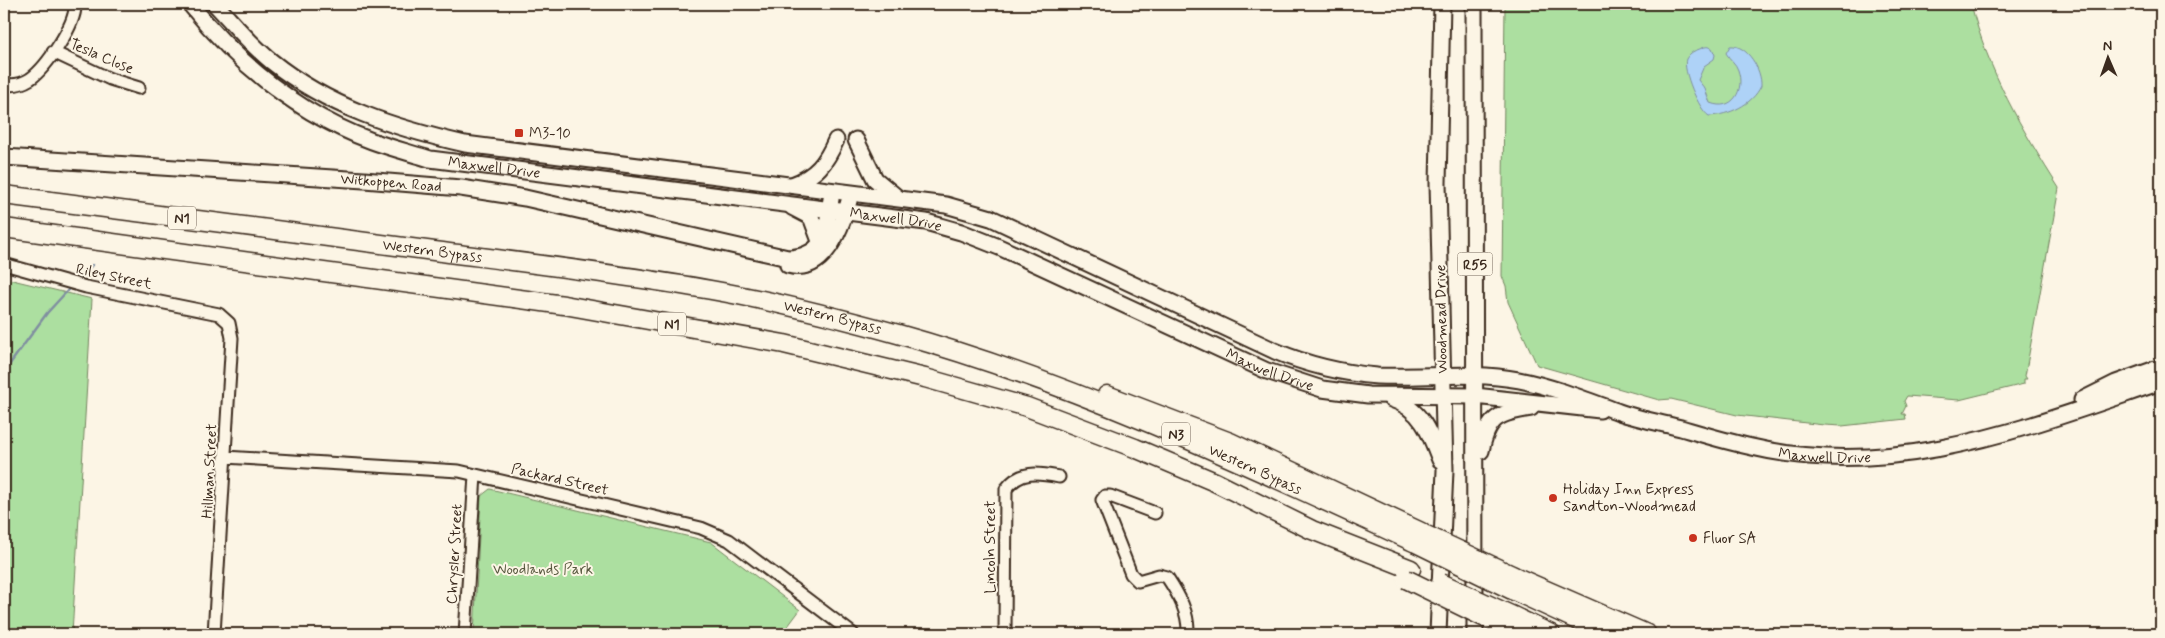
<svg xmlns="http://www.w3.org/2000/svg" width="2165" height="638" viewBox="0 0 2165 638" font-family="Mynerve,sans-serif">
<rect width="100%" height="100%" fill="#fcf5e5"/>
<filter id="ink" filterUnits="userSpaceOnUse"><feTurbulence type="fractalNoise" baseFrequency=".02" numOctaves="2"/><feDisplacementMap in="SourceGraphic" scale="10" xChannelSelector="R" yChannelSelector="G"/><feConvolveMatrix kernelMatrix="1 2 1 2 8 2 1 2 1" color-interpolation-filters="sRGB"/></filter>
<g filter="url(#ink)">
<!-- green -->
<path fill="#acdfa0" stroke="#74845f" d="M 1505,4 L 1971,4 C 1988,71 2022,130 2059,188 L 2025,376 L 2027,379 L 2024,379 L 2024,384 L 1959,400 L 1907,396 L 1904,401 L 1906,406 L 1902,414 L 1905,414 L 1906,419 L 1842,426 L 1824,425 L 1737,415 L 1671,399 L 1659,400 L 1537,365 L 1508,302 L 1506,286 L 1502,276 Z
M 4,278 L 92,299 L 72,634 L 4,634 Z
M 490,489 L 711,542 L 800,610 L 782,634 L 474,634 L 481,496 Z"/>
<!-- water -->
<path fill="#aed2f7" stroke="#808fa0" d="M 1730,46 C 1747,44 1762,70 1761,86 C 1752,105 1729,115 1709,116 C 1699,110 1682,70 1686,59 C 1689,54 1693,51 1697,50 C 1703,48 1706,45 1712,48 L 1715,55 L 1714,59 L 1704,66 L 1698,80 L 1705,89 L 1710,103 C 1733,112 1745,90 1738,70 C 1736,63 1729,59 1726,53 Z"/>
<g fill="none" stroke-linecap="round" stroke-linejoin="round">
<!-- stream -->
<path stroke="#808fa0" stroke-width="2.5" d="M 80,278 L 92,265
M 4,372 L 47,313 L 69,289"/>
<!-- minor casing -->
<g stroke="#3b2a1e" stroke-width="15">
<path id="minor" d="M 53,52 L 110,79 L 139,88
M 4,84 C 13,86 22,84 30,79 C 46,68 77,23 75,4
M 4,264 L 86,287 L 219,314 L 229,323 L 232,338 L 214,634
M 225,457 L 459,471 L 701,528 L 729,540 L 853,634
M 1155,513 L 1110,496 L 1105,496 L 1102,500 L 1131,574 L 1138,581 L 1159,575 L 1167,577 C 1179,595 1189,613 1188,634
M 465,634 L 475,475
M 1005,634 L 1006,489 C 1020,470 1038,473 1059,477"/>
</g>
<!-- major casing -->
<g stroke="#3b2a1e" stroke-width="19">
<g id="major">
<path id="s1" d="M 190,4 C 238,64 299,114 372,141 C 391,148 411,153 430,159 L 926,222 L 961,232 L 999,247 L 1267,371 L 1322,389 L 1368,395 L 1475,396 L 1600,410"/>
<path id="s2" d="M 215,4 C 233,23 250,44 271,61 C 328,107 395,128 465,144 L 946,205 L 991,218 L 1275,351 C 1308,365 1342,373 1377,376 C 1425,378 1472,371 1519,380 C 1554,387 1586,400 1619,412 C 1639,419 1661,423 1681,428 C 1705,435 1728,442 1752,447 C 1895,481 2027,427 2161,382"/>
<path d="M 1474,4 L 1475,634"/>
<path d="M 856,140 L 875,179 L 898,198"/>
<path id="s3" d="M 4,157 L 364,180 L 461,188 L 525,198 L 788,258 C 827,256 826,230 831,199"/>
<path d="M 792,185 C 816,176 826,163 836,140"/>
<path d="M 792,207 L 811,217 L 821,244"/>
<path d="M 788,265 C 824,275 841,229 849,201"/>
<path d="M 1391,399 C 1421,408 1430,433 1440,460"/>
<path d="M 2082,400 L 2116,383 L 2161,367"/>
<path d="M 1481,451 C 1488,417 1498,413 1531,408"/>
<path d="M 1438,634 L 1445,470 L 1438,183 L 1442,4"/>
</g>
</g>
<!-- highway casing -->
<g stroke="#3b2a1e" stroke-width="21">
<g id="highway">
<path id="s4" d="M 4,195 C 147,213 291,232 434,251 C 527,263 620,274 711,290 C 774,301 836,317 898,334 C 1078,384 1247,465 1416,543"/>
<path d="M 4,228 L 564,305 L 784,344 L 925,378 L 1027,407 L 1135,448 L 1215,482 L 1312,530 L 1411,569"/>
<path d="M 1107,395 L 1230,442 L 1421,532"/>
<path d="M 1514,576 L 1647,634"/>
<path d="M 1512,590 L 1607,634"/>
<path d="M 1513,616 L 1551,634"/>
</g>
</g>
<!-- minor -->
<use href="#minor" stroke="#fcf5e5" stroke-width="11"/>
<!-- major -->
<use href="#major" stroke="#fcf5e5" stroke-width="15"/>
<!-- highway -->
<use href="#highway" stroke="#fcf5e5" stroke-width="18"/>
<!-- highway-bridge casing -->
<g stroke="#3b2a1e" stroke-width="21" stroke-linecap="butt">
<path id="highway-bridge" d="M 1426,535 L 1514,576
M 1416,543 L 1512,590
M 1406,579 L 1510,630
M 1441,583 L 1513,616"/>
</g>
<!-- highway-bridge -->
<use href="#highway-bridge" stroke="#fcf5e5" stroke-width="18"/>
</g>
</g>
<!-- markers -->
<g fill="#c8321e" stroke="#fcf5e5" stroke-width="2">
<rect x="514" y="128" width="10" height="10" rx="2.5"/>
<circle cx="1553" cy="498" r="5"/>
<circle cx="1693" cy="538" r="5"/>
</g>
<g text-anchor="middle" stroke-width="4" stroke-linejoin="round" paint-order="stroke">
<!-- shield labels -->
<g fill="#fcf5e5" stroke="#75675a" stroke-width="1">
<rect x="168" y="206.5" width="28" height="23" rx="4"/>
<rect x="1457.5" y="252.5" width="35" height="23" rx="4"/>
<rect x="658" y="312.5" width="28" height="23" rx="4"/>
<rect x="1162" y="422.5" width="28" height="23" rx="4"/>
</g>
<g font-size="14" font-weight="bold" fill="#3b2a1e">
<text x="182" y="223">N1</text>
<text x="1475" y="269">R55</text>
<text x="672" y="329">N1</text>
<text x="1176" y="439">N3</text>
</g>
<!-- street labels -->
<g font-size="15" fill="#3b2a1e" stroke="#fcf5e5">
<text transform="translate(102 56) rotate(23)" y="5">Tesla Close</text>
<text dy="5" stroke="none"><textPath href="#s1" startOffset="356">Maxwell Drive</textPath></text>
<text dy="5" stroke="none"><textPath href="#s3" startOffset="388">Witkoppen Road</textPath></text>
<text dy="5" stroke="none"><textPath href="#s1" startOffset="761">Maxwell Drive</textPath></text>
<text dy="5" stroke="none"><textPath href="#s4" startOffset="432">Western Bypass</textPath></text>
<text transform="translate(114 276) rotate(12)" y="5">Riley Street</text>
<text dy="5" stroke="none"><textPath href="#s4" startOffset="838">Western Bypass</textPath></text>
<text transform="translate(1441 319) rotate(-91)" y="5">Woodmead Drive</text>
<text dy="5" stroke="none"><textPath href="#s1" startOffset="1166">Maxwell Drive</textPath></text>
<text dy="5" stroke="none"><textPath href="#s2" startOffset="1702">Maxwell Drive</textPath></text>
<text dy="5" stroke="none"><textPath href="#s4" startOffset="1288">Western Bypass</textPath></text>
<text transform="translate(209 471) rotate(-87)" y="5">Hillman Street</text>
<text transform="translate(560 479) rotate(13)" y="5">Packard Street</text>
<text transform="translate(990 547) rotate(-90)" y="5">Lincoln Street</text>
<text transform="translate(454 554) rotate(-87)" y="5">Chrysler Street</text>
</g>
<!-- poi labels -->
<g font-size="15" fill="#3b2a1e" stroke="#fcf5e5" text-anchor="start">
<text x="529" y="138">M3-10</text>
<text x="1563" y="494">Holiday Inn Express<tspan x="1563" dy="17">Sandton-Woodmead</tspan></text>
<text x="1703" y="543">Fluor SA</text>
</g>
<!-- park labels -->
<g font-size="15" fill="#57573e" stroke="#fcf5e5">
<text x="543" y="574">Woodlands Park</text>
</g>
</g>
<!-- margin -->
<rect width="2165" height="638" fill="none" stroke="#fcf5e5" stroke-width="20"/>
<rect x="10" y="10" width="2145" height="618" fill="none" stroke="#3b2a1e" stroke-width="2" filter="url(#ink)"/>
<!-- north arrow -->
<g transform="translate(2108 58) rotate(358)" stroke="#fcf5e5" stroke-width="4" paint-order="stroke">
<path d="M0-4L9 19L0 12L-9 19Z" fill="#3b2a1e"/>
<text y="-8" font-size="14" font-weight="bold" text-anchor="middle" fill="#3b2a1e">N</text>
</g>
</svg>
